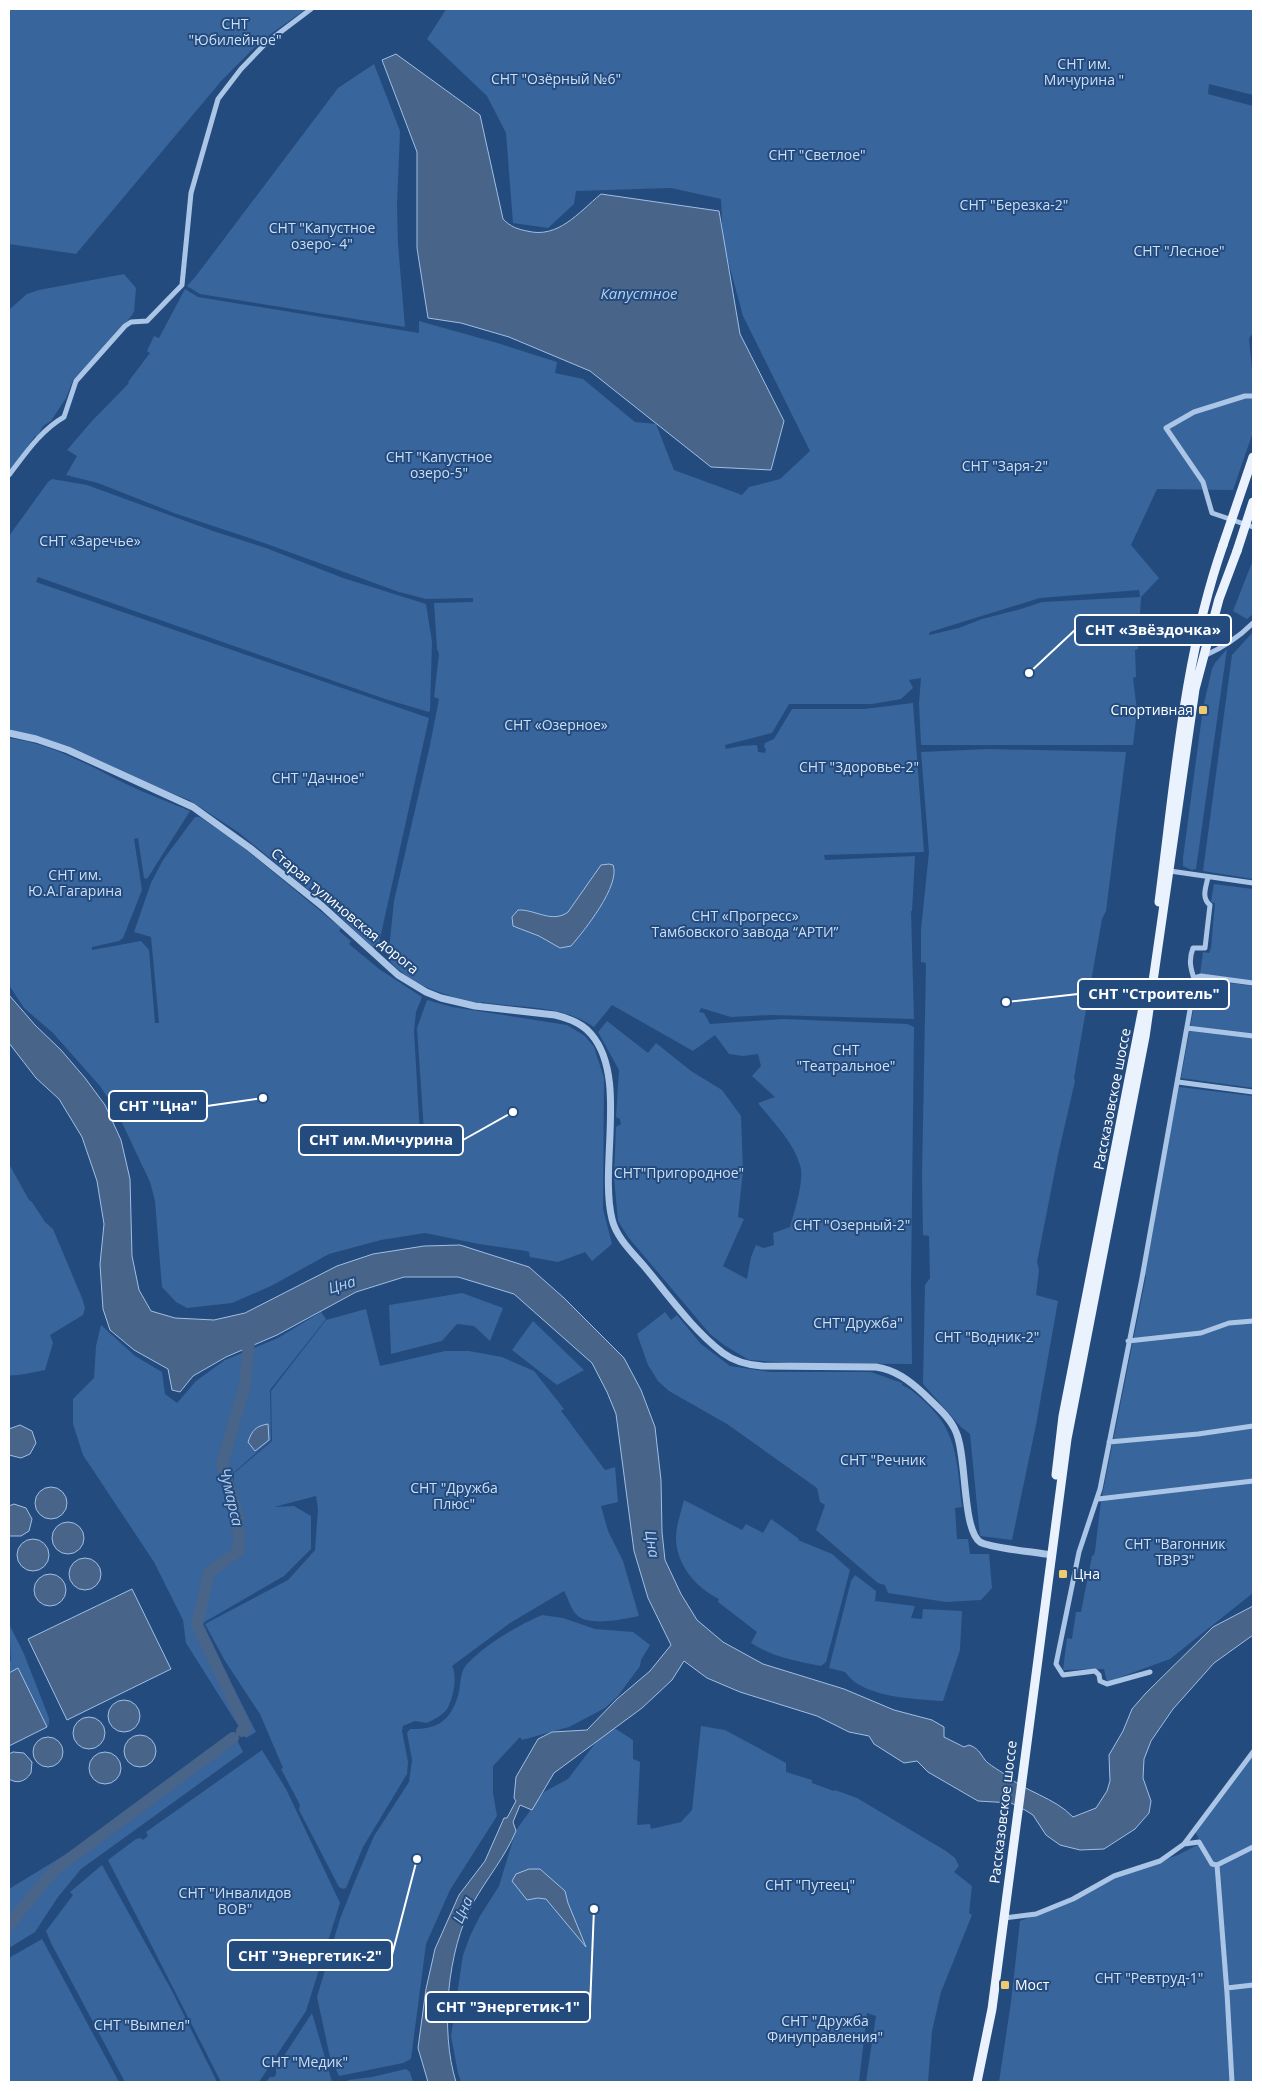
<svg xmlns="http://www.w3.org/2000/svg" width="1262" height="2091" viewBox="0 0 1262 2091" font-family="'Open Sans',sans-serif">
<rect width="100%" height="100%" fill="#244b7e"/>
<!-- green -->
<path fill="#38659c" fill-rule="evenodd" d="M 9,9 L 306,9 L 261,41 L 222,80 L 76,254 L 9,244 Z
M 445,9 L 1253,9 L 1253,95 L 1209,84 L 1208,94 L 1253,106 L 1253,332 L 1249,339 L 1253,379 L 1253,432 L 1233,490 L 1157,489 L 1131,545 L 1159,578 L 1141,597 L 1138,649 L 1135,650 L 1136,677 L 1133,678 L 1137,711 L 1133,745 L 921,745 L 919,703 L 921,678 L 909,680 L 913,688 L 901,699 L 872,704 L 789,704 L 772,733 L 725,745 L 726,749 L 741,746 L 757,745 L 758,752 L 765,753 L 766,749 L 764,747 L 765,743 L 774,739 L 792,709 L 864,709 L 913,703 L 924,852 L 824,855 L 825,860 L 915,856 L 912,911 L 911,911 L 914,1019 L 771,1015 L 731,1017 L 701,1008 L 699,1012 L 704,1013 L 710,1024 L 783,1019 L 907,1024 L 914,1027 L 911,1285 L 912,1364 L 791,1363 L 749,1360 L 724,1345 L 710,1334 L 628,1237 L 618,1221 L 614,1177 L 616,1127 L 621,1124 L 620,1119 L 616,1117 L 619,1070 L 598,1032 L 607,1021 L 648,1053 L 656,1043 L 691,1071 L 722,1090 L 741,1116 L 743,1171 L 738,1217 L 744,1219 L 723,1266 L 747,1279 L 751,1257 L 756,1245 L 764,1248 L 774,1245 L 773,1233 L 790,1227 C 794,1212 805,1179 800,1165 C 793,1141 773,1122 758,1103 L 775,1097 L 752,1076 L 761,1066 L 758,1054 L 743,1056 L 729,1054 L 715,1035 L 693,1051 L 612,1005 L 594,1027 C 561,1004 520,1009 482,1002 L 481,1003 C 448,997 410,986 388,959 L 394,901 L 430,745 L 439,699 L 434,697 L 439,654 L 437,649 L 434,603 L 473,602 L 473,598 L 426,599 L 399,592 L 267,544 L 174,513 L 98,483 L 66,475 L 77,456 L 67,450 L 92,421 L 129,383 L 128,382 L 150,353 L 147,351 L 154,336 L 159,338 L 185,289 L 198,297 L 419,333 L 419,321 L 494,342 L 557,362 L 555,373 L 583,379 L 635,422 L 656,424 L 674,470 L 742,495 L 749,487 L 780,479 L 810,451 L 743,316 L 723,242 L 721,199 L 671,188 L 576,191 L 574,204 L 548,228 L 513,223 L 506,133 L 487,96 L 427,39 L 445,11 ZM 1139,590 L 1140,597 L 1042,602 L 1021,609 L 982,619 L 959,628 L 929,635 L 930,632 L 1040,598 Z
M 374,64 L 400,131 L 397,206 L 398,244 L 405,327 L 200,294 L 187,286 L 196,276 L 338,88 Z
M 124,274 L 136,288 L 134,312 L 124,326 L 73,380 L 66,398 L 51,421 L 43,426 L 37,438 L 35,436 L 22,455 L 9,471 L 9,310 L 27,294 L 39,290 Z
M 52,479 L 87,485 L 213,531 L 266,548 L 343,578 L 426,604 L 432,642 L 430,710 L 429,712 L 385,699 L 38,577 L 36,582 L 429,718 L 379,943 L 374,949 L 330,907 L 238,832 L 189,800 L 154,786 L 51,741 L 9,729 L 9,536 L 48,482 Z
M 1253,560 L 1253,614 L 1247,619 L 1233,611 Z
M 1253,632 L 1253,879 L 1203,871 L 1232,655 Z
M 1227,649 L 1196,869 L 1192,870 L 1183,866 L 1183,858 L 1203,708 L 1212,669 L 1215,663 Z
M 9,738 C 52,744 88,765 126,784 C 147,794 169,802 190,811 L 147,879 L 144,878 L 138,838 L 134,839 L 142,890 L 123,938 L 119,941 L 92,947 L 92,950 L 141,941 L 149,950 L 155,1023 L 159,1023 L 151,937 L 134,932 L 151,883 L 163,860 L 195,817 L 200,817 L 239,844 L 341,928 L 339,931 L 351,941 L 349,944 L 379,969 L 422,997 L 416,1012 L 414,1031 L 421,1153 L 441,1152 L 440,1147 L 426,1148 L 425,1146 L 417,1028 L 427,1000 L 452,1007 L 567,1025 L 585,1036 L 594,1047 L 604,1078 L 603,1209 L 612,1244 L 592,1261 L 585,1252 L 558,1262 L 530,1257 L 529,1252 L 526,1251 L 479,1244 L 425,1233 L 381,1240 L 329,1254 L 271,1286 L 232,1303 L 187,1308 L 176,1302 L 162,1287 L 155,1201 L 150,1182 L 116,1110 L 100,1086 L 53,1033 L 24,1008 L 9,985 Z
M 988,749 L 1126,752 L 1106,911 L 1102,919 L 1074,1078 L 1075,1081 L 1058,1155 L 1037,1262 L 1039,1270 L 1036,1295 L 1058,1301 L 1036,1425 L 1012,1540 L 980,1536 L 970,1434 L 961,1427 L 923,1384 L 925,1285 L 930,1278 L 929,1236 L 923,1235 L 922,1176 L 926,963 L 921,962 L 921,930 L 929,852 L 921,752 Z
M 1214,884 L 1253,889 L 1253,982 L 1200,975 L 1203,952 L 1209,953 L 1211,948 L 1215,903 L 1211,902 Z
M 1199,979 L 1253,986 L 1253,1088 L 1181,1078 Z
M 1179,1087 L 1253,1096 L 1253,1593 L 1170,1659 L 1107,1682 L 1104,1669 L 1063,1670 L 1067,1638 L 1072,1639 L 1076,1612 L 1081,1612 L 1092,1556 L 1094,1555 L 1095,1551 L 1101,1501 L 1146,1276 L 1144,1275 L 1155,1221 L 1152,1219 Z
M 9,1164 L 29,1200 L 32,1202 L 45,1222 L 53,1229 L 82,1298 L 85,1308 L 83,1315 L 50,1335 L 53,1343 L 45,1370 C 40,1371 13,1377 9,1375 Z
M 462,1293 L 503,1308 L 490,1341 L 474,1326 L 457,1324 L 442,1341 L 391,1354 L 389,1305 Z
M 366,1309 L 380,1366 L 445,1351 L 469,1351 L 502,1357 L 534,1371 L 564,1409 L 561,1411 L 565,1416 L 605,1470 L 615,1467 L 618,1502 L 601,1506 L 608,1531 L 623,1561 L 639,1616 C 624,1619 589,1627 577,1615 C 571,1610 568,1598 564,1591 L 510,1623 L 452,1666 C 458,1676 453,1699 447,1709 C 443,1715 433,1720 427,1723 L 415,1721 L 403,1726 L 402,1731 L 408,1762 L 407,1774 L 363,1847 L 346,1888 L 343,1889 L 339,1887 L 299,1810 L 300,1805 L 281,1769 L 283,1768 L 260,1714 L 225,1661 L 205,1624 L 288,1580 L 315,1550 L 318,1509 L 316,1496 L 274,1507 L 294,1506 L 311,1516 L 311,1549 L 284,1576 L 201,1624 L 256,1732 L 246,1738 L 186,1643 L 183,1620 L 154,1562 L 83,1455 L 73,1424 L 73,1399 L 94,1378 L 96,1346 L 101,1325 L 135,1356 L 162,1372 L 165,1394 L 177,1403 L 196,1381 L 225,1360 L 278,1338 L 321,1312 L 326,1319 L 270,1390 L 271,1440 L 232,1474 L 236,1496 L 233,1474 L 272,1441 L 271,1391 L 326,1320 Z
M 665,1312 L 671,1320 L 677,1315 L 701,1344 L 730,1366 L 770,1372 L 871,1372 L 902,1383 L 902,1385 C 911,1389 919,1396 926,1403 C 959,1433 957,1467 962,1507 L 955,1508 L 957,1539 L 968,1539 L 970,1554 L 989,1554 L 992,1588 L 981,1600 L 946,1602 L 888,1593 L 885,1585 L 878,1583 L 816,1530 L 825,1505 L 820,1502 L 817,1488 L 727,1424 L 669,1391 L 658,1381 L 648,1365 L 637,1334 Z
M 533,1321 L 584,1370 L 557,1385 L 512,1350 Z
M 684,1500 L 742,1530 L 746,1524 L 763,1533 L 771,1519 L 799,1539 L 798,1540 L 832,1554 L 850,1570 L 826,1662 L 821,1666 C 796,1661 773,1657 751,1643 L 757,1632 L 718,1602 L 719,1599 C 696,1588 676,1564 676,1538 C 676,1526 681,1512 684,1500 Z
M 855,1575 L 876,1591 L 875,1601 L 915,1606 L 911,1618 L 922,1619 L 923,1609 L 962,1611 L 960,1650 L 943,1701 C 914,1699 863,1698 845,1672 L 829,1668 L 851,1581 Z
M 542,1615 L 563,1618 L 595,1629 L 633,1632 L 650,1645 L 641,1660 L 640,1666 L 618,1696 L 605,1708 L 569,1727 L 522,1740 L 520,1737 L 493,1766 L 493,1793 L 497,1816 L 450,1890 L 426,1944 L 411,2059 L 403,2063 L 339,2076 L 330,2057 L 317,1997 L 340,1919 L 355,1881 L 374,1836 L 409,1782 L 412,1760 L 407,1733 L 410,1729 C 438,1730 452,1720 459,1692 C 461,1681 460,1671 468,1663 C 489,1642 515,1627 542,1615 Z
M 9,1624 L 24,1654 L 49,1718 L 49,1724 L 47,1727 L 18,1669 L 9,1673 L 9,1663 L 11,1660 Z
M 701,1726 L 725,1730 L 786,1763 L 786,1772 L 812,1780 L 812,1783 L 834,1791 L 835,1790 L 857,1798 L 946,1851 L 955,1858 L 959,1866 L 954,1872 L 972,1886 L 969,1913 L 972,1915 L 941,1992 L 932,2031 L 928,2082 L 866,2082 L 876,2016 L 867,2013 L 859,2082 L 461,2082 L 458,2073 L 451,2036 L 463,1955 L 470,1936 L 480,1916 L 499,1886 L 516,1830 L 544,1792 L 568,1779 L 606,1729 L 616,1729 L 633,1740 L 633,1759 L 640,1762 L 637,1825 L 650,1824 L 651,1829 L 681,1822 L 692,1810 Z
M 234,1734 L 243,1752 L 81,1869 L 58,1897 L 35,1932 L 9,1948 L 9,1889 L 94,1837 Z
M 262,1750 L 286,1789 L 340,1903 L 306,2011 L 259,2082 L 221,2082 L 108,1860 L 136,1839 L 141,1838 L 143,1840 L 148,1836 L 146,1832 Z
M 1253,1753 L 1253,2082 L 999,2082 L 1011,2002 L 1020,1921 L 1082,1894 L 1114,1876 L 1178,1855 L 1201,1843 L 1194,1830 Z
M 102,1865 L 172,1991 L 217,2082 L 125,2082 L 51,1943 L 46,1931 L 73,1895 L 70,1892 Z
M 42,1939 L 119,2082 L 9,2082 L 9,1958 Z
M 312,2013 L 332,2082 L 266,2082 L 270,2077 L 274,2077 L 276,2075 L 276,2068 Z
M 406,2069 L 410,2072 L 413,2082 L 345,2082 L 349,2080 L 372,2077 Z"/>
<!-- water -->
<path fill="#486489" stroke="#9ebfe6" d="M 396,54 L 480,115 L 503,219 C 511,227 517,229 527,231 C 558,239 578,213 601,194 L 719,211 L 740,334 L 784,421 L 771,470 L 711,467 L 590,371 L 509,337 L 461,323 L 428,318 L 417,248 L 417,152 L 382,60 Z
M 609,864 L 613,865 C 621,885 584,931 571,946 L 560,948 L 539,936 L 513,926 L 512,917 L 518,910 C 535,909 552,924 568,912 L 601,865 Z
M 9,995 L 35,1025 L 61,1050 L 85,1078 L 105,1105 L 121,1140 L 130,1179 L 132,1256 L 139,1290 L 151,1311 L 175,1318 L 214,1320 L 245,1313 L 337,1266 L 373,1254 L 424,1246 L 460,1245 L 529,1267 L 564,1298 L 624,1358 L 641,1390 L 655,1427 L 661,1480 L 662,1532 L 665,1560 L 681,1594 L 697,1620 L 723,1642 L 763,1664 L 844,1689 L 894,1710 L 932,1720 L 944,1727 L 944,1737 L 964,1747 L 969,1745 C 978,1748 980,1753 985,1760 C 989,1765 999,1770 1004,1774 C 1025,1792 1054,1797 1073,1817 L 1096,1808 L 1107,1791 L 1110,1781 L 1109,1755 L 1123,1731 L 1132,1709 L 1146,1693 L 1213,1627 L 1253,1606 L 1253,1635 L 1214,1663 L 1173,1709 L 1151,1741 L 1144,1759 L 1143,1778 L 1151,1801 L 1149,1813 L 1135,1829 L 1104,1849 L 1080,1850 L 1060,1845 L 1046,1835 L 1033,1815 L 1025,1810 L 1011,1803 L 978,1801 L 928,1772 L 917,1761 L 904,1763 L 874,1744 L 869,1736 L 849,1732 L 817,1716 L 740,1692 L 707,1678 L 684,1661 L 672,1680 L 642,1708 L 554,1773 L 532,1810 L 520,1805 L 513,1822 L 516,1831 C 505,1857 487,1878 473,1903 C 447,1950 440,2031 456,2082 L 428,2082 L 418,2048 L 426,1989 L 435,1949 L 459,1895 L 485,1861 L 504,1818 L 507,1818 L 516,1801 L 514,1798 L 516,1777 L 538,1739 L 552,1732 L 587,1730 L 617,1699 L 650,1671 L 671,1645 L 648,1598 L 634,1551 L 616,1414 L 607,1392 L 592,1363 L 514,1294 L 458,1277 L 404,1277 L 356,1292 L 277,1335 L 226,1357 L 193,1376 L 180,1392 L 172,1390 L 168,1369 L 134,1350 L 110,1330 L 103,1309 L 100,1264 L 104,1224 L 97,1181 L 82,1137 L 59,1099 L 36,1078 L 9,1043 Z
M 268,1424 L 269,1440 L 255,1451 L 248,1442 C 252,1430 256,1426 268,1424 Z
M 20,1425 L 32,1431 L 36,1443 L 30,1454 L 21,1458 L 9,1455 L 9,1429 Z
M35 1503a16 16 0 1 1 32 0a16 16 0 1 1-32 0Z
M 14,1504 L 26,1508 L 32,1519 L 29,1531 L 21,1536 L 9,1536 L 9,1506 Z
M52 1538a16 16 0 1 1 32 0a16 16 0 1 1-32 0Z
M17 1555a16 16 0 1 1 32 0a16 16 0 1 1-32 0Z
M69 1574a16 16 0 1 1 32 0a16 16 0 1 1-32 0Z
M34 1590a16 16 0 1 1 32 0a16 16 0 1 1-32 0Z
M 132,1589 L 171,1669 L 67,1720 L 28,1639 Z
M 18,1668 L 47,1727 L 9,1746 L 9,1673 Z
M108 1716a16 16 0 1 1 32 0a16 16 0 1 1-32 0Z
M73 1733a16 16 0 1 1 32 0a16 16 0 1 1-32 0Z
M124 1751a16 16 0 1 1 32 0a16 16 0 1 1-32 0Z
M33 1752a15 15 0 1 1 30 0a15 15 0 1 1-30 0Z
M89 1768a16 16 0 1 1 32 0a16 16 0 1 1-32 0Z
M 13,1752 L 24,1753 L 32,1762 L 31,1773 C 25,1782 17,1784 9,1779 L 9,1754 Z
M 529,1869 L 540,1869 L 565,1891 L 568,1903 L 586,1947 L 546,1899 L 538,1898 L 527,1900 L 512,1881 L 516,1874 Z"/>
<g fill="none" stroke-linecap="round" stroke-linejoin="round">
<!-- river -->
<path stroke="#486489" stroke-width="12" d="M 242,1731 L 246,1728 L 197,1625 L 209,1572 L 239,1551 L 238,1517 L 222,1464 L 245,1385 L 250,1331
M 9,1925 L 53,1871 L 233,1738"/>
<!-- minor -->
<path stroke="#aac5e6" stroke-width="5" d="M 1253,396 L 1245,396 L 1194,412 L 1166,428 L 1203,482 L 1212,513 L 1253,527
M 9,475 C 25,454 41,430 64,417 L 76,381 L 125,326 L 131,322 L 147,321 L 182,285 L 191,193 L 218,99 L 241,69 L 266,43 L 311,9
M 1204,656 C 1222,648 1240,636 1253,623
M 1170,871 L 1253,883
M 1194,978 L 1201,976 L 1253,983
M 1187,1028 L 1253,1036
M 1178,1082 L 1253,1092
M 1128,1341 L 1201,1333 L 1229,1323 L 1253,1321
M 1109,1442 L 1198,1434 L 1253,1426
M 1098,1499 L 1253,1481
M 1150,1672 L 1107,1684 L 1100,1681 L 1099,1675 L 1095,1671 L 1063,1675 L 1056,1664 L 1079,1552 L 1100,1489 L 1142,1278 L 1195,982 C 1191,969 1188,961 1193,948 L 1205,948 L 1210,905 C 1201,898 1206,887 1208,877
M 1184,1844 L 1199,1842 L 1212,1864 L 1217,1865 L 1253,1847
M 1217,1865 L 1227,1993 L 1232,2082
M 1004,1918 L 1036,1914 L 1073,1899 L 1114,1876 L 1160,1861 L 1184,1844 L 1253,1752
M 1227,1988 L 1253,1985"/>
<!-- tertiary -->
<path stroke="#aac5e6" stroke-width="7" d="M 9,733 L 36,739 L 68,750 L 193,807 L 250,848 L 322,906 L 398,975 L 426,992 L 441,998 L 475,1006 L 555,1015 C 568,1018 582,1023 591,1034 C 628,1076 599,1166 612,1219 C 616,1237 632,1252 644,1266 C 669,1296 692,1329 723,1353 C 735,1362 748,1365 762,1366 L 876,1367 C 896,1370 910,1381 924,1394 C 936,1406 950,1417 956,1432 C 967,1456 962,1529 980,1542 C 989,1548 1036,1552 1051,1555"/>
<!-- primary -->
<path stroke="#eaf2fd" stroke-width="9" d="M 1159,902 C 1175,782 1183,660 1223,545
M 1056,1475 L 1063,1416 L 1147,987
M 977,2082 L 992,2009 L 1067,1439 L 1145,1037 L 1195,689 L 1219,599 L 1237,551"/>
<!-- primary-bridge -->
<path stroke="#eaf2fd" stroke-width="9" d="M 1223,545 L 1253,457
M 1237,551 L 1253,502"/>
</g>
<!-- markers -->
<g fill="#f0cb6e" stroke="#244b7e" stroke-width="2">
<rect x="1198" y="705" width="10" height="10" rx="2.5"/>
<rect x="1058" y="1569" width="10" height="10" rx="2.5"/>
<rect x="1000" y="1980" width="10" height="10" rx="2.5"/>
</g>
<g text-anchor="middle" stroke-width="4" stroke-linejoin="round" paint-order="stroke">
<!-- park labels -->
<g font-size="14" fill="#cddff5" stroke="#244b7e">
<text x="235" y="29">СНТ<tspan x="235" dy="16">"Юбилейное"</tspan></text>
<text x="1084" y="69">СНТ им.<tspan x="1084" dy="16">Мичурина "</tspan></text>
<text x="556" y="84">СНТ "Озёрный №6"</text>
<text x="817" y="160">СНТ "Светлое"</text>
<text x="1014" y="210">СНТ "Березка-2"</text>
<text x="322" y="233">СНТ "Капустное<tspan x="322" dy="16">озеро- 4"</tspan></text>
<text x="1179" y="256">СНТ "Лесное"</text>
<text x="439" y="462">СНТ "Капустное<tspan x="439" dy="16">озеро-5"</tspan></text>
<text x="1005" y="471">СНТ "Заря-2"</text>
<text x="90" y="546">СНТ «Заречье»</text>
<text x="556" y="730">СНТ «Озерное»</text>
<text x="859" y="772">СНТ "Здоровье-2"</text>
<text x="318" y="783">СНТ "Дачное"</text>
<text x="75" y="880">СНТ им.<tspan x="75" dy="16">Ю.А.Гагарина</tspan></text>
<text x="745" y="921">СНТ «Прогресс»<tspan x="745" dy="16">Тамбовского завода “АРТИ”</tspan></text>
<text x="846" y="1055">СНТ<tspan x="846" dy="16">"Театральное"</tspan></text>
<text x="679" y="1178">СНТ"Пригородное"</text>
<text x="852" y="1230">СНТ "Озерный-2"</text>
<text x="858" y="1328">СНТ"Дружба"</text>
<text x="987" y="1342">СНТ "Водник-2"</text>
<text x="883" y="1465">СНТ "Речник</text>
<text x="454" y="1493">СНТ "Дружба<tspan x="454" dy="16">Плюс"</tspan></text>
<text x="1175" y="1549">СНТ "Вагонник<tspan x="1175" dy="16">ТВРЗ"</tspan></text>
<text x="810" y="1890">СНТ "Путеец"</text>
<text x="235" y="1898">СНТ "Инвалидов<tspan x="235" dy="16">ВОВ"</tspan></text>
<text x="1149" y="1983">СНТ "Ревтруд-1"</text>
<text x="825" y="2026">СНТ "Дружба<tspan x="825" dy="16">Финуправления"</tspan></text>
<text x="142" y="2030">СНТ "Вымпел"</text>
<text x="305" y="2067">СНТ "Медик"</text>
</g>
<!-- poi labels -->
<g font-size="14" fill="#fff" stroke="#244b7e" text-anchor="start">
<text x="1193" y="715" text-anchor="end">Спортивная</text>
<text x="1073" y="1579">Цна</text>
<text x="1015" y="1990">Мост</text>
</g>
<!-- street labels -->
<g font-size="14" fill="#fff" stroke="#244b7e">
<text transform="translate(345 911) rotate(40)" y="5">Старая тулиновская дорога</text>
<text transform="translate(1112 1099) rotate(-79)" y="5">Рассказовское шоссе</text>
<text transform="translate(1003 1812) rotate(-83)" y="5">Рассказовское шоссе</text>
</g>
<!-- water labels -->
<g font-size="15" font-style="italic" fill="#b5ceed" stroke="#244b7e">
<text x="639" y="299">Капустное</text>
<text transform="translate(342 1285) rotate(-17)" y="5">Цна</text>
<text transform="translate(231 1497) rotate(77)" y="5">Чумарса</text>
<text transform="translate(652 1544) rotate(81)" y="5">Цна</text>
<text transform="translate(463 1910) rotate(-66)" y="5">Цна</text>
</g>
</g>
<!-- callouts -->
<path fill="none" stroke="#fff" stroke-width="2" d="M1029 673L1075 630M1006 1002L1078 994M263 1098L207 1106M513 1112L463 1140M417 1859L392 1955M594 1909L590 2007"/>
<g fill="#fff" stroke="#244b7e" stroke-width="2">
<circle cx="1029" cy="673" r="5"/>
<circle cx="1006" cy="1002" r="5"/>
<circle cx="263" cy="1098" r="5"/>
<circle cx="513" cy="1112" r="5"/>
<circle cx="417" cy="1859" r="5"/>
<circle cx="594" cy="1909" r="5"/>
</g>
<g fill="#244b7e" stroke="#fff" stroke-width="2">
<rect x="1075" y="615" width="156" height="30" rx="5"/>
<rect x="1078" y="979" width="151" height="30" rx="5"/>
<rect x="109" y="1091" width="98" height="30" rx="5"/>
<rect x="299" y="1125" width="164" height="30" rx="5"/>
<rect x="228" y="1940" width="164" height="30" rx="5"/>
<rect x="426" y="1992" width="164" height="30" rx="5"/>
</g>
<g font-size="15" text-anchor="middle" font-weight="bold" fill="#fff">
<text x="1153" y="635">СНТ «Звёздочка»</text>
<text x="1154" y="999">СНТ "Строитель"</text>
<text x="158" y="1111">СНТ "Цна"</text>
<text x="381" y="1145">СНТ им.Мичурина</text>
<text x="310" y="1961">СНТ "Энергетик-2"</text>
<text x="508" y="2012">СНТ "Энергетик-1"</text>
</g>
<!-- border -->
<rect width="1262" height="2091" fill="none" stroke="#ffffff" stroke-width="20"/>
</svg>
